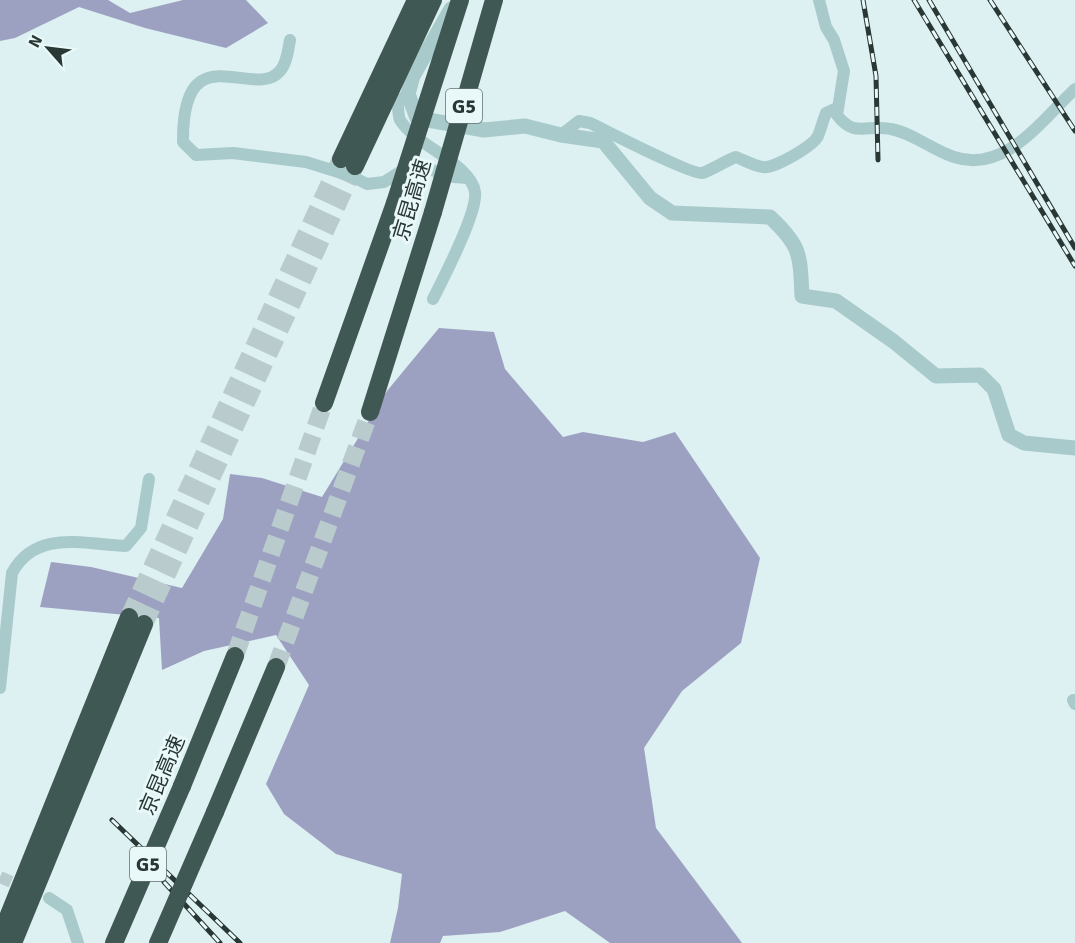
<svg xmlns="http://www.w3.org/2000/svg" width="1075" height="943" viewBox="0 0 1075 943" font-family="Signika,'Noto Sans SC',sans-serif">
<rect width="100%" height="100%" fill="#ddf0f2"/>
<!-- green -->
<path fill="#9da1c1" d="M 0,0 L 108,0 L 130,13 L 183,0 L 246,0 L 268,23 L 226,48 L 145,28 L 79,7 L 15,38 L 0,41 Z
M 439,328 L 494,332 L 505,369 L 563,437 L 583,432 L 643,442 L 675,432 L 760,558 L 741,643 L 682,691 L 644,748 L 656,828 L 742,943 L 610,943 L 565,911 L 500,932 L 443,936 L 440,943 L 390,943 L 398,908 L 402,874 L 336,854 L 284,814 L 266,784 L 309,685 L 276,635 L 204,651 L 162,670 L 159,618 L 40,607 L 51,562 L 91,567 L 182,588 L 223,519 L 230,474 L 262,478 L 322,497 L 387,391 Z"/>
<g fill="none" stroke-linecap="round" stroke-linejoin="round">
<!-- minor-tunnel -->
<path stroke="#b9cbcc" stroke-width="12" stroke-dasharray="12 6" stroke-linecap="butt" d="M 0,877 L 26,888"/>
<!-- motorway-tunnel -->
<path stroke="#b9cbcc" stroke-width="18" stroke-dasharray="18 9" stroke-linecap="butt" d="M 129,617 L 341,159
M 144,624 L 355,166
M 235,656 L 324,403
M 276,667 L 370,412"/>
<!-- minor -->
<path stroke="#a9caca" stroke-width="12" d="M 819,0 L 826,27 L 834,40 L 844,71 L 837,115 C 854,138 867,124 891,129 C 913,133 932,150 954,157 C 1005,174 1042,120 1075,89
M 290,40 C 288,50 287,63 280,71 C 254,102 182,30 183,142 L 196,155 L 233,153 L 306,162 L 351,176 L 367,184 L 384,182 L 403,170 L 419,166 L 454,177 L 467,178
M 408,94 L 398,102 C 398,107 398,115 400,120 C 415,145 471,164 475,192 C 478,212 443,279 433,299
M 561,135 L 579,121 L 590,123 C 605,130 692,175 702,173 C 712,170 725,161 736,157 C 744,160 754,166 763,167 C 774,169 813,146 818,136 C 821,129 823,120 826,113 L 837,108
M 0,688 L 12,573 C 36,528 86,545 126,546 L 141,528 L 149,479
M 1073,700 L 1075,704
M 49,898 L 67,910 L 78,943"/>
<!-- tertiary -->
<path stroke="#a9caca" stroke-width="15" d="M 451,9 L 413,76 L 408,94 L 417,118 L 484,130 L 525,126 L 561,135 L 603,141 L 650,198 L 672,213 L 770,217 C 801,246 800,254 802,296 L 836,301 L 893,341 L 936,376 L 980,375 L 994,389 L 1009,435 L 1024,443 L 1075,448"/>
<!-- motorway -->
<path stroke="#405854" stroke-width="18" d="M 341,159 L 416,0
M 355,166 L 433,0
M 324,403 L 395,203
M 370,412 L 433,212
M 182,786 L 235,656
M 215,812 L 276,667
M 0,937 L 129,617
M 13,943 L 144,624"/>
<!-- rail casing -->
<g stroke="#293735" stroke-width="5">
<path id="rail" d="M 863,0 L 876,76 L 878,160
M 914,0 L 1075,266
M 929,0 L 1075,248
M 990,0 L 1075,131
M 112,820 L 240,943
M 164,882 L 220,943"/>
</g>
<!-- rail -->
<use href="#rail" stroke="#e9f8f9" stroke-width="3" stroke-dasharray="9" stroke-linecap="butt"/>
<!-- motorway-bridge -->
<path stroke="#405854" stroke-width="18" d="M 395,203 L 460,0
M 433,212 L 494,0
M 114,943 L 182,786
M 158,943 L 215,812"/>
</g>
<g text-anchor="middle" stroke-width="6" stroke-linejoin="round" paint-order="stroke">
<!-- shield labels -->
<g fill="#e9f8f9" stroke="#637170" stroke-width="1.5">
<rect x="446" y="89" width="36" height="34" rx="4.5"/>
<rect x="130" y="847" width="36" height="34" rx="4.5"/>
</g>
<g font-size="20" font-weight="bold" fill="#293735">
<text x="464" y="113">G5</text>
<text x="148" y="871">G5</text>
</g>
<!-- street labels -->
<g font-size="21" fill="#293735" stroke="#e9f8f9">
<text transform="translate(412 200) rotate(-73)" y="7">京昆高速</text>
<text transform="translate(162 775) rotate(-67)" y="7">京昆高速</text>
</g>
</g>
<!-- north arrow -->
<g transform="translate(48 48) rotate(298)" stroke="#e9f8f9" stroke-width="4.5" paint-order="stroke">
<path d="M0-4.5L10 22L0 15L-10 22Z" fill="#293735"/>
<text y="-9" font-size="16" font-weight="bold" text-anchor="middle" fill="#293735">N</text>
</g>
</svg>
